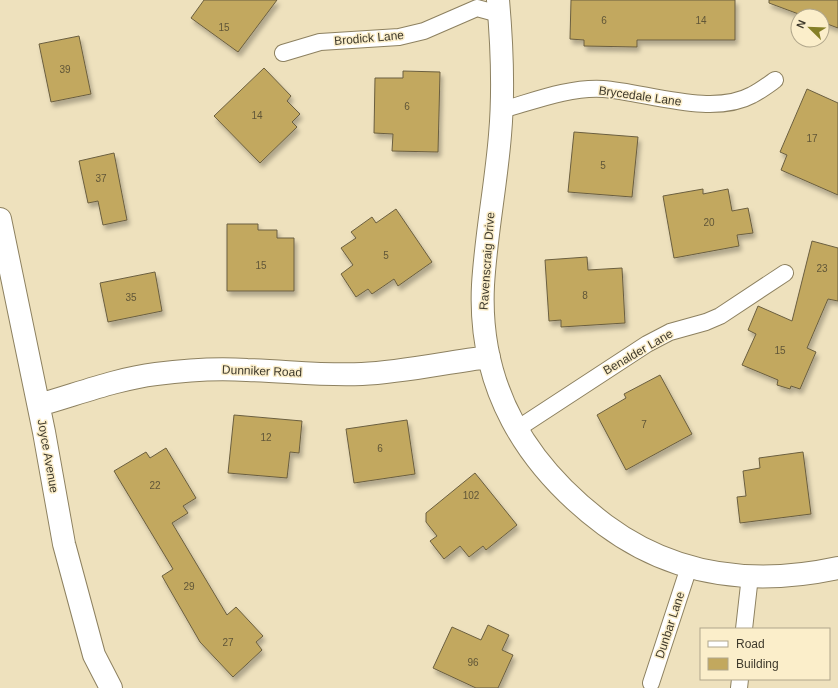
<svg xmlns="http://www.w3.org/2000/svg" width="838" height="688" viewBox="0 0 838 688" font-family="Helvetica,sans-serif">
<defs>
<filter id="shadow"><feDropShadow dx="2.5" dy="4.5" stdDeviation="2" flood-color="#0004"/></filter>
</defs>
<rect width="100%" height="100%" fill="#eee1bd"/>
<!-- building -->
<path fill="#c2a85e" stroke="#6b5f40" filter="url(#shadow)" d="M 204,0 L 277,0 L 238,52 L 191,18 Z
M 571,0 L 735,0 L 735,40 L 637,40 L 637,47 L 584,46 L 584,40 L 570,39 Z
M 769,0 L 838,0 L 838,28 L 822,22 L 822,16 L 804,16 L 769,3 Z
M 79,36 L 91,94 L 51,102 L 39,44 Z
M 264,68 L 291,96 L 287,101 L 300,114 L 292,122 L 297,127 L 260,163 L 214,116 Z
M 403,71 L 440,72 L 438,152 L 392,151 L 393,134 L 374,133 L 375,78 L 403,78 Z
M 807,89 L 838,103 L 838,195 L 781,170 L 787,155 L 780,152 Z
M 574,132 L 638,137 L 632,197 L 568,192 Z
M 114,153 L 127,220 L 103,225 L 98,201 L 88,203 L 79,161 Z
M 703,189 L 703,194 L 728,189 L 732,211 L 748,208 L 753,233 L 737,235 L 739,246 L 674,258 L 663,196 Z
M 396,209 L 432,262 L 398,286 L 394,279 L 372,294 L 368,289 L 356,297 L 341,274 L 353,265 L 341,248 L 356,238 L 351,232 L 372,217 L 376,223 Z
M 227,224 L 258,224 L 258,230 L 277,230 L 277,238 L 294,238 L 294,291 L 227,291 Z
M 812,241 L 838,248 L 838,301 L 828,299 L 807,348 L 816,352 L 800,389 L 791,386 L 790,389 L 777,385 L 778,380 L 742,365 L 756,334 L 748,330 L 758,306 L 792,321 Z
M 587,257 L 588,270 L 622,268 L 625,323 L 561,327 L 561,320 L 549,321 L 545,260 Z
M 155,272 L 162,311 L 108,322 L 100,283 Z
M 660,375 L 692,434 L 626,470 L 597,415 L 626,398 L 624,394 Z
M 234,415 L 302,421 L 299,453 L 290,452 L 287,478 L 228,473 Z
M 407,420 L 415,474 L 354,483 L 346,429 Z
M 166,448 L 196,498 L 183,506 L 188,513 L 172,523 L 227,615 L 236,607 L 263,636 L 256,642 L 262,650 L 233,677 L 200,642 L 162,576 L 173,569 L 114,471 L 146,452 L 150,458 Z
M 803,452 L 811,514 L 740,523 L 737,497 L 746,496 L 743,471 L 760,468 L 759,458 Z
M 475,473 L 517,525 L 486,550 L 483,546 L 469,557 L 460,546 L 444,559 L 430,541 L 437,536 L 426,522 L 426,513 Z
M 488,625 L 509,635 L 502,650 L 513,655 L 498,688 L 476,688 L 433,668 L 452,627 L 481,640 Z"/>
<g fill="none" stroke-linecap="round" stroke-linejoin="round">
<!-- service casing -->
<g stroke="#8d8160" stroke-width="18">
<path id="service" d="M 283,53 L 320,42 L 399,37 L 424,31 L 477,8 L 499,14
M 502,110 C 534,101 569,87 603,89 C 646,92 712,117 752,95 C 760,91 768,85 775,80
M 517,429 L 647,344 L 670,332 L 706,322 L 720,316 L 785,273
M 744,629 L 750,576
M 651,683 L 689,567
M 739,688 L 740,679"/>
</g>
<!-- minor casing -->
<g stroke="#8d8160" stroke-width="24">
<path id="minor" d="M 498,0 C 502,45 504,90 500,135 C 496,185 486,234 483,285 C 478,386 525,465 605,525 C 675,577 755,586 838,568
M 0,219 L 44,432 L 64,544 L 94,655 L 111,688
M 39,405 C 78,394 116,379 156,374 C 186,370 217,368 247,370 C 285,371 324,376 362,374 C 405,372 447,362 489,357"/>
</g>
<!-- service -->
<use href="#service" stroke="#fff" stroke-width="16"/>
<!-- minor -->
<use href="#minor" stroke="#fff" stroke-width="22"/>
</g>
<g text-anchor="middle" stroke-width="3" stroke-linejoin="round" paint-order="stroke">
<!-- number labels -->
<g font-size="10" fill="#605638">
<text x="604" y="24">6</text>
<text x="701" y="24">14</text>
<text x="224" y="31">15</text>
<text x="65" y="73">39</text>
<text x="407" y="110">6</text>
<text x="257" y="119">14</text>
<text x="812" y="142">17</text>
<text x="603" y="169">5</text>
<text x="101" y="182">37</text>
<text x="709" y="226">20</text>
<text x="386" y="259">5</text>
<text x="261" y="269">15</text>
<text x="822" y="272">23</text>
<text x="585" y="299">8</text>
<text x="131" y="301">35</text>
<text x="780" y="354">15</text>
<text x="644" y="428">7</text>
<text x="266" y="441">12</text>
<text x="380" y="452">6</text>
<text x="155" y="489">22</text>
<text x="471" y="499">102</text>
<text x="189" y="590">29</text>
<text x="228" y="646">27</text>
<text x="473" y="666">96</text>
</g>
<!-- street labels -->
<g font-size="12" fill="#3f3a2c" stroke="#fbeeca">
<text transform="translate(369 38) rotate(-5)" y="4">Brodick Lane</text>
<text transform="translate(640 96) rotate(8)" y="4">Brycedale Lane</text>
<text transform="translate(487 261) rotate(-86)" y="4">Ravenscraig Drive</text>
<text transform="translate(638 352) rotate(-30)" y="4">Benalder Lane</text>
<text transform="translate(262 371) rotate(2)" y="4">Dunniker Road</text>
<text transform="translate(48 456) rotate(80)" y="4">Joyce Avenue</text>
<text transform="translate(670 625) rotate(-72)" y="4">Dunbar Lane</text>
</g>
</g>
<!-- legend -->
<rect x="700" y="628" width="130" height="52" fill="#fbeeca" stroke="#b0a68b"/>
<rect x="708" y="641" width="20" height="6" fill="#ffffff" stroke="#b0a68b"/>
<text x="736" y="648" font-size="12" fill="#3f3a2c">Road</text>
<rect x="708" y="658" width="20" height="12" fill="#c2a85e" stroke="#b0a68b"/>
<text x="736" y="668" font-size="12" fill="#3f3a2c">Building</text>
<!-- north arrow -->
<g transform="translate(810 28) rotate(293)"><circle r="19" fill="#fbeeca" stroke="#b0a68b"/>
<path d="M0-3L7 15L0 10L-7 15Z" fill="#857f27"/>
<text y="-6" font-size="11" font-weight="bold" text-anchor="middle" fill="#3f3a2c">N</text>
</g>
</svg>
